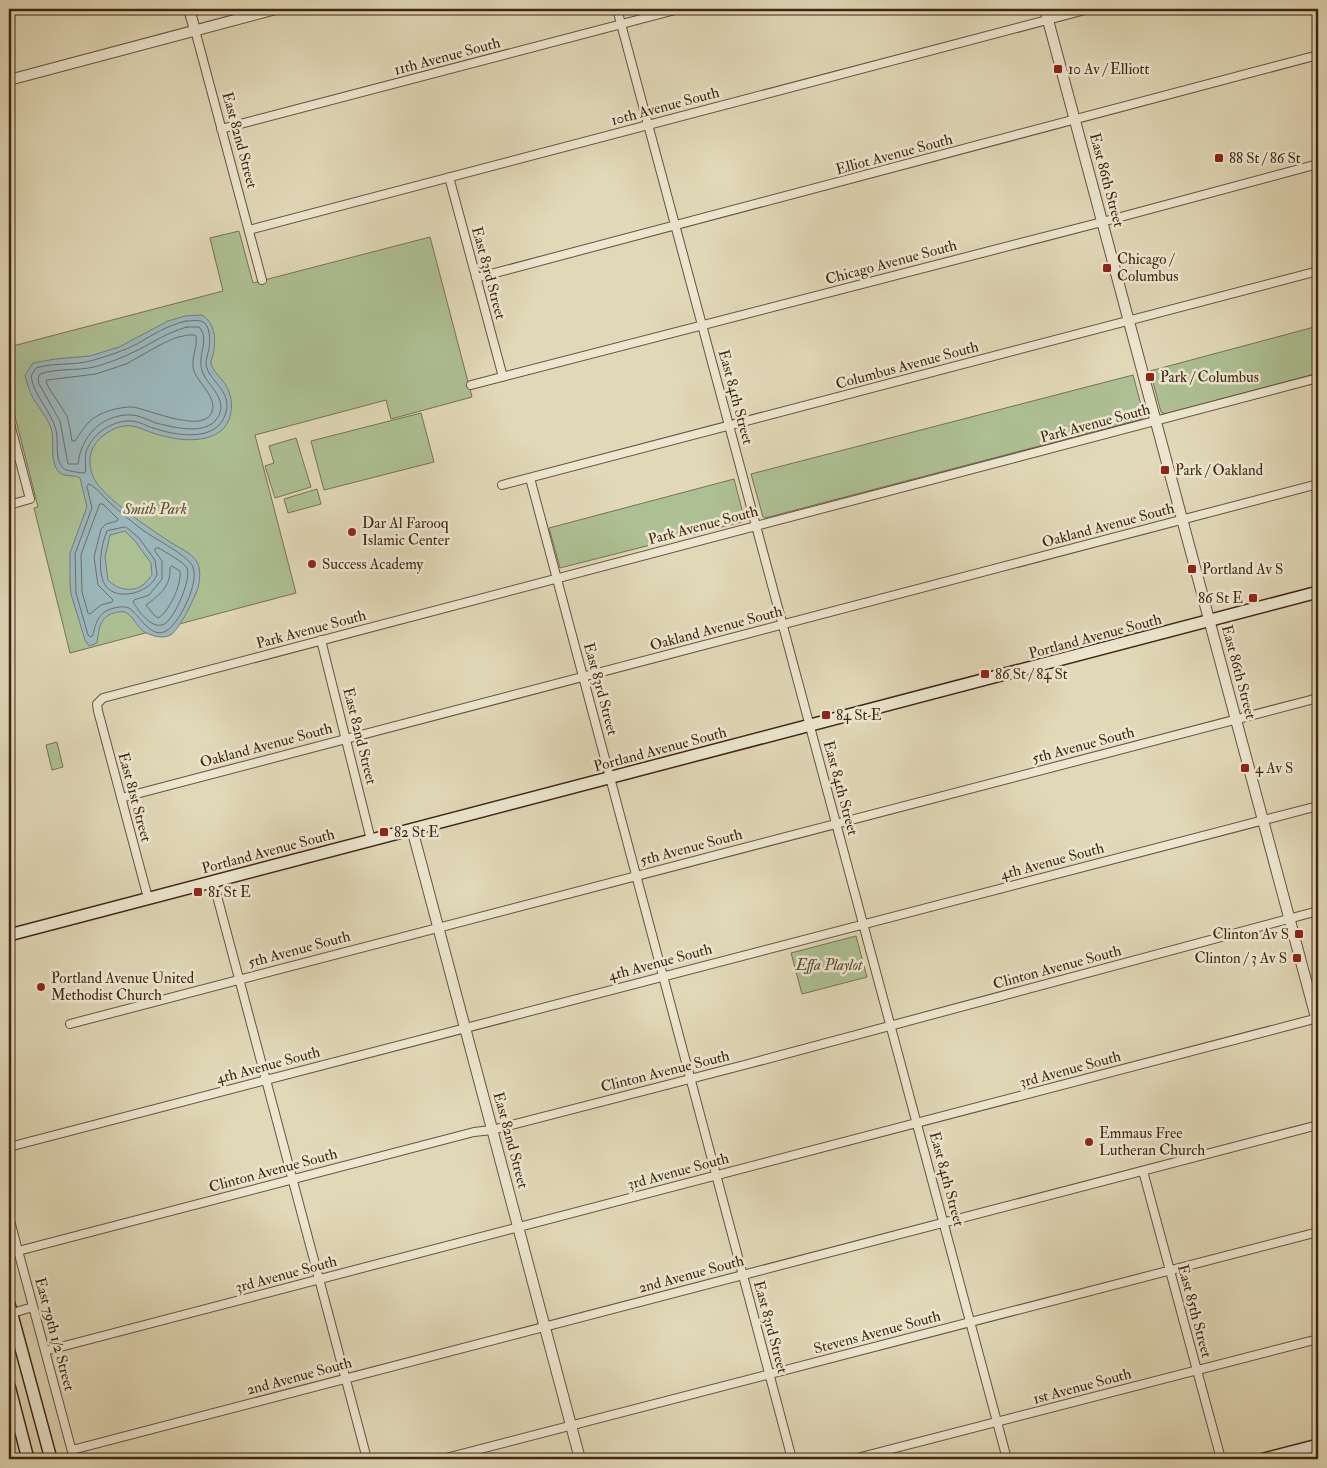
<svg xmlns="http://www.w3.org/2000/svg" width="1327" height="1468" viewBox="0 0 1327 1468" font-family="'IM FELL Double Pica',serif">
<rect width="100%" height="100%" fill="#e1d8b7"/>
<filter id="stains"><feTurbulence type="fractalNoise" baseFrequency=".004" numOctaves="4"/><feColorMatrix values="0 0 0 0 .2 0 0 0 0 .09 0 0 0 0 .02 0 0 0 .5 -.17"/></filter>
<radialGradient id="worn" r=".72"><stop offset=".6" stop-color="#630" stop-opacity="0"/><stop offset="1" stop-color="#630" stop-opacity=".3"/></radialGradient>
<!-- green -->
<path fill="#adc093" stroke="#767254" d="M 239,231 L 253,283 L 430,237 L 472,397 L 391,419 L 386,400 L 255,435 L 296,593 L 70,653 L 34,508 L 38,507 L 9,393 L 9,347 L 223,291 L 210,238 Z
M 1318,326 L 1318,373 L 1165,414 L 1161,412 L 1150,371 Z
M 1133,375 L 1144,416 L 1142,419 L 765,518 L 763,517 L 751,474 Z
M 421,413 L 434,462 L 324,490 L 311,441 Z
M 296,438 L 311,487 L 275,498 L 265,466 L 274,463 L 269,446 Z
M 734,479 L 745,521 L 560,568 L 549,528 Z
M 317,489 L 321,504 L 288,513 L 284,499 Z
M 57,742 L 63,767 L 52,770 L 46,745 Z
M 856,936 L 867,977 L 802,994 L 791,953 Z"/>
<!-- water -->
<path fill="#9bb6bb" stroke="#777c78" fill-rule="evenodd" d="M 202,315 C 216,324 216,340 213,355 C 212,358 211,360 211,363 C 212,370 219,376 223,381 C 234,395 235,417 222,430 C 204,445 174,440 153,433 C 146,431 139,427 132,426 C 116,424 98,436 92,450 C 88,460 90,473 96,482 C 110,502 149,528 170,542 C 179,548 191,552 197,562 C 201,569 200,580 198,588 C 194,599 181,626 172,634 C 164,640 151,636 143,631 C 137,626 132,615 125,612 C 121,611 117,612 114,613 C 99,617 99,630 97,643 L 89,646 L 85,640 L 71,594 L 70,584 L 70,553 L 87,507 L 80,478 C 74,474 64,478 58,471 C 50,461 54,444 52,432 C 50,420 39,409 33,398 C 29,391 27,383 25,375 L 33,363 L 55,359 L 90,356 L 119,347 L 168,321 L 185,316 ZM 125,531 L 135,541 L 151,563 L 152,575 C 149,578 146,583 143,585 C 132,593 116,589 108,580 L 105,557 L 110,535 Z"/>
<g fill="none" stroke-linecap="round" stroke-linejoin="round">
<!-- shore -->
<path stroke="#6e6e68" stroke-width="1" d="M 186,321 C 191,321 197,320 201,321 C 211,324 210,341 209,349 C 208,353 206,359 206,364 C 208,381 232,390 226,412 C 218,443 177,436 153,428 C 146,426 139,421 131,421 C 114,420 95,432 88,447 C 83,456 87,465 85,473 C 82,473 65,471 63,468 C 54,459 59,441 56,430 C 51,410 34,397 31,376 L 36,368 C 55,362 75,366 94,360 C 108,356 123,351 137,344 C 154,334 166,326 186,321 Z
M 187,327 L 199,327 C 212,341 193,358 205,377 C 213,390 230,404 215,421 C 202,435 172,427 156,423 C 148,420 139,415 131,415 C 102,414 81,436 78,464 L 68,464 L 60,421 L 39,384 L 38,378 L 40,374 C 57,368 76,371 94,367 C 109,363 124,357 138,350 C 156,341 166,333 187,327 Z
M 188,335 L 194,335 L 196,336 C 198,348 190,359 194,371 C 198,382 214,395 213,408 C 209,438 147,408 132,407 C 118,407 99,412 89,422 C 84,427 79,435 75,441 L 72,441 L 70,429 L 67,416 L 49,388 L 46,382 L 47,380 L 96,374 L 126,364 L 160,345 L 175,338 Z
M 89,484 C 96,487 103,496 109,502 C 120,512 132,522 144,531 C 155,539 189,556 193,567 C 199,583 181,619 169,629 C 152,643 139,614 129,608 C 124,606 119,607 114,608 C 99,612 96,621 93,635 L 91,637 L 88,635 L 76,593 L 75,554 L 92,508 L 87,487 Z
M 100,504 L 103,504 L 118,519 L 117,521 L 106,524 L 101,529 L 94,557 L 98,585 L 113,600 L 112,602 L 101,605 L 90,614 L 88,613 L 82,592 L 81,555 Z
M 126,527 L 139,538 L 155,560 L 157,575 C 149,595 111,603 103,581 C 98,568 101,544 107,531 Z
M 156,548 L 159,548 C 166,553 183,561 187,568 C 192,579 173,623 162,625 C 150,628 138,610 133,602 L 134,600 L 149,595 L 162,579 L 162,561 L 155,551 Z
M 172,566 L 180,571 C 182,584 169,612 158,618 L 154,615 L 146,605 C 160,595 171,586 170,568 Z"/>
<!-- minor casing -->
<g stroke="#68523d" stroke-width="10">
<path id="minor" d="M 617,9 L 1007,1459
M 195,30 L 262,280
M 221,129 L 679,9
M 449,177 L 503,377
M 249,230 L 1089,9
M 476,278 L 1318,55
M 471,385 L 1102,222 L 1318,164
M 9,420 L 30,499 L 9,505
M 530,478 L 792,1459
M 502,485 L 1318,271
M 321,640 L 371,840
M 121,798 L 1318,484
M 213,881 L 367,1459
M 148,898 L 98,711 L 97,704 L 103,698 L 1318,378
M 70,1024 L 1318,698
M 9,1147 L 1318,806
M 1143,1171 L 1221,1459
M 9,1217 L 74,1459
M 18,1251 L 474,1132 L 492,1130 L 748,1064 L 1318,911
M 9,1314 L 33,1307
M 45,1351 L 1318,1018
M 72,1450 L 1318,1125
M 39,1459 L 50,1456
M 442,1459 L 1318,1232
M 853,1459 L 1318,1339"/>
</g>
<!-- tertiary casing -->
<g stroke="#68523d" stroke-width="12">
<path id="tertiary" d="M 189,9 L 195,30
M 1045,9 L 1318,1025
M 9,80 L 276,9
M 412,829 L 580,1459"/>
</g>
<!-- secondary casing -->
<g stroke="#402514" stroke-width="14">
<path id="secondary" d="M 9,935 L 1318,592
M 9,1304 L 51,1459
M 9,1386 L 28,1459
M 1264,1459 L 1318,1445"/>
</g>
<!-- minor -->
<use href="#minor" stroke="#ece6d0" stroke-width="8"/>
<!-- tertiary -->
<use href="#tertiary" stroke="#ece6d0" stroke-width="10"/>
<!-- secondary -->
<use href="#secondary" stroke="#ece6d0" stroke-width="11"/>
</g>
<!-- markers -->
<g fill="#8f2418" stroke="#ece6d0" stroke-width="2">
<rect x="1053" y="64" width="10" height="10" rx="2.5"/>
<rect x="1214" y="153" width="10" height="10" rx="2.5"/>
<rect x="1102" y="263" width="10" height="10" rx="2.5"/>
<rect x="1145" y="372" width="10" height="10" rx="2.5"/>
<rect x="1160" y="465" width="10" height="10" rx="2.5"/>
<circle cx="352" cy="532" r="5"/>
<circle cx="312" cy="564" r="5"/>
<rect x="1187" y="564" width="10" height="10" rx="2.5"/>
<rect x="1248" y="593" width="10" height="10" rx="2.5"/>
<rect x="980" y="669" width="10" height="10" rx="2.5"/>
<rect x="821" y="710" width="10" height="10" rx="2.5"/>
<rect x="1240" y="763" width="10" height="10" rx="2.5"/>
<rect x="379" y="827" width="10" height="10" rx="2.5"/>
<rect x="193" y="887" width="10" height="10" rx="2.5"/>
<rect x="1294" y="929" width="10" height="10" rx="2.5"/>
<rect x="1292" y="953" width="10" height="10" rx="2.5"/>
<circle cx="41" cy="987" r="5"/>
<circle cx="1089" cy="1142" r="5"/>
</g>
<g text-anchor="middle" stroke-width="5" stroke-linejoin="round" paint-order="stroke">
<!-- street labels -->
<g font-size="15" fill="#402514" stroke="#ece6d0">
<text transform="translate(447 56) rotate(-15)" y="5">11th Avenue South</text>
<text transform="translate(665 106) rotate(-15)" y="5">10th Avenue South</text>
<text transform="translate(240 140) rotate(75)" y="5">East 82nd Street</text>
<text transform="translate(894 154) rotate(-15)" y="5">Elliot Avenue South</text>
<text transform="translate(1107 180) rotate(75)" y="5">East 86th Street</text>
<text transform="translate(891 262) rotate(-15)" y="5">Chicago Avenue South</text>
<text transform="translate(489 273) rotate(75)" y="5">East 83rd Street</text>
<text transform="translate(907 365) rotate(-15)" y="5">Columbus Avenue South</text>
<text transform="translate(736 397) rotate(75)" y="5">East 84th Street</text>
<text transform="translate(1095 423) rotate(-15)" y="5">Park Avenue South</text>
<text transform="translate(703 525) rotate(-15)" y="5">Park Avenue South</text>
<text transform="translate(1108 525) rotate(-15)" y="5">Oakland Avenue South</text>
<text transform="translate(716 628) rotate(-15)" y="5">Oakland Avenue South</text>
<text transform="translate(311 629) rotate(-15)" y="5">Park Avenue South</text>
<text transform="translate(1095 636) rotate(-15)" y="5">Portland Avenue South</text>
<text transform="translate(1239 672) rotate(75)" y="5">East 86th Street</text>
<text transform="translate(601 689) rotate(75)" y="5">East 83rd Street</text>
<text transform="translate(360 736) rotate(76)" y="5">East 82nd Street</text>
<text transform="translate(266 745) rotate(-15)" y="5">Oakland Avenue South</text>
<text transform="translate(1083 745) rotate(-15)" y="5">5th Avenue South</text>
<text transform="translate(660 749) rotate(-15)" y="5">Portland Avenue South</text>
<text transform="translate(841 788) rotate(75)" y="5">East 84th Street</text>
<text transform="translate(135 797) rotate(75)" y="5">East 81st Street</text>
<text transform="translate(691 847) rotate(-15)" y="5">5th Avenue South</text>
<text transform="translate(268 851) rotate(-15)" y="5">Portland Avenue South</text>
<text transform="translate(1052 861) rotate(-15)" y="5">4th Avenue South</text>
<text transform="translate(299 949) rotate(-15)" y="5">5th Avenue South</text>
<text transform="translate(660 962) rotate(-15)" y="5">4th Avenue South</text>
<text transform="translate(1057 967) rotate(-15)" y="5">Clinton Avenue South</text>
<text transform="translate(268 1065) rotate(-15)" y="5">4th Avenue South</text>
<text transform="translate(1070 1069) rotate(-15)" y="5">3rd Avenue South</text>
<text transform="translate(665 1071) rotate(-14)" y="5">Clinton Avenue South</text>
<text transform="translate(511 1140) rotate(75)" y="5">East 82nd Street</text>
<text transform="translate(273 1170) rotate(-15)" y="5">Clinton Avenue South</text>
<text transform="translate(678 1171) rotate(-15)" y="5">3rd Avenue South</text>
<text transform="translate(947 1179) rotate(75)" y="5">East 84th Street</text>
<text transform="translate(286 1274) rotate(-15)" y="5">3rd Avenue South</text>
<text transform="translate(691 1274) rotate(-15)" y="5">2nd Avenue South</text>
<text transform="translate(1195 1311) rotate(75)" y="5">East 85th Street</text>
<text transform="translate(771 1327) rotate(75)" y="5">East 83rd Street</text>
<text transform="translate(877 1332) rotate(-15)" y="5">Stevens Avenue South</text>
<text transform="translate(55 1334) rotate(75)" y="5">East 79th 1/2 Street</text>
<text transform="translate(299 1376) rotate(-15)" y="5">2nd Avenue South</text>
<text transform="translate(1082 1386) rotate(-15)" y="5">1st Avenue South</text>
</g>
<!-- poi labels -->
<g font-size="15" fill="#402514" stroke="#ece6d0" text-anchor="start">
<text x="1068" y="74">10 Av / Elliott</text>
<text x="1229" y="163">88 St / 86 St</text>
<text x="1117" y="264">Chicago /<tspan x="1117" dy="17">Columbus</tspan></text>
<text x="1160" y="382">Park / Columbus</text>
<text x="1175" y="475">Park / Oakland</text>
<text x="362" y="528">Dar Al Farooq<tspan x="362" dy="17">Islamic Center</tspan></text>
<text x="322" y="569">Success Academy</text>
<text x="1202" y="574">Portland Av S</text>
<text x="1243" y="603" text-anchor="end">86 St E</text>
<text x="995" y="679">86 St / 84 St</text>
<text x="836" y="720">84 St E</text>
<text x="1255" y="773">4 Av S</text>
<text x="394" y="837">82 St E</text>
<text x="208" y="897">81 St E</text>
<text x="1289" y="939" text-anchor="end">Clinton Av S</text>
<text x="1287" y="963" text-anchor="end">Clinton / 3 Av S</text>
<text x="51" y="983">Portland Avenue United<tspan x="51" dy="17">Methodist Church</tspan></text>
<text x="1099" y="1138">Emmaus Free<tspan x="1099" dy="17">Lutheran Church</tspan></text>
</g>
<!-- park labels -->
<g font-size="15" font-style="italic" fill="#5b4c34" stroke="#ece6d0">
<text x="155" y="514">Smith Park</text>
<text x="829" y="970">Effa Playlot</text>
</g>
</g>
<!-- margin -->
<rect width="1327" height="1468" fill="none" stroke="#e1d8b7" stroke-width="30"/>
<rect x="10" y="10" width="1307" height="1448" fill="none" stroke="#402514" stroke-width="2.5"/>
<rect x="15" y="15" width="1297" height="1438" fill="none" stroke="#402514"/>
<rect width="100%" height="100%" filter="url(#stains)"/>
<rect width="100%" height="100%" fill="url(#worn)"/>
</svg>
